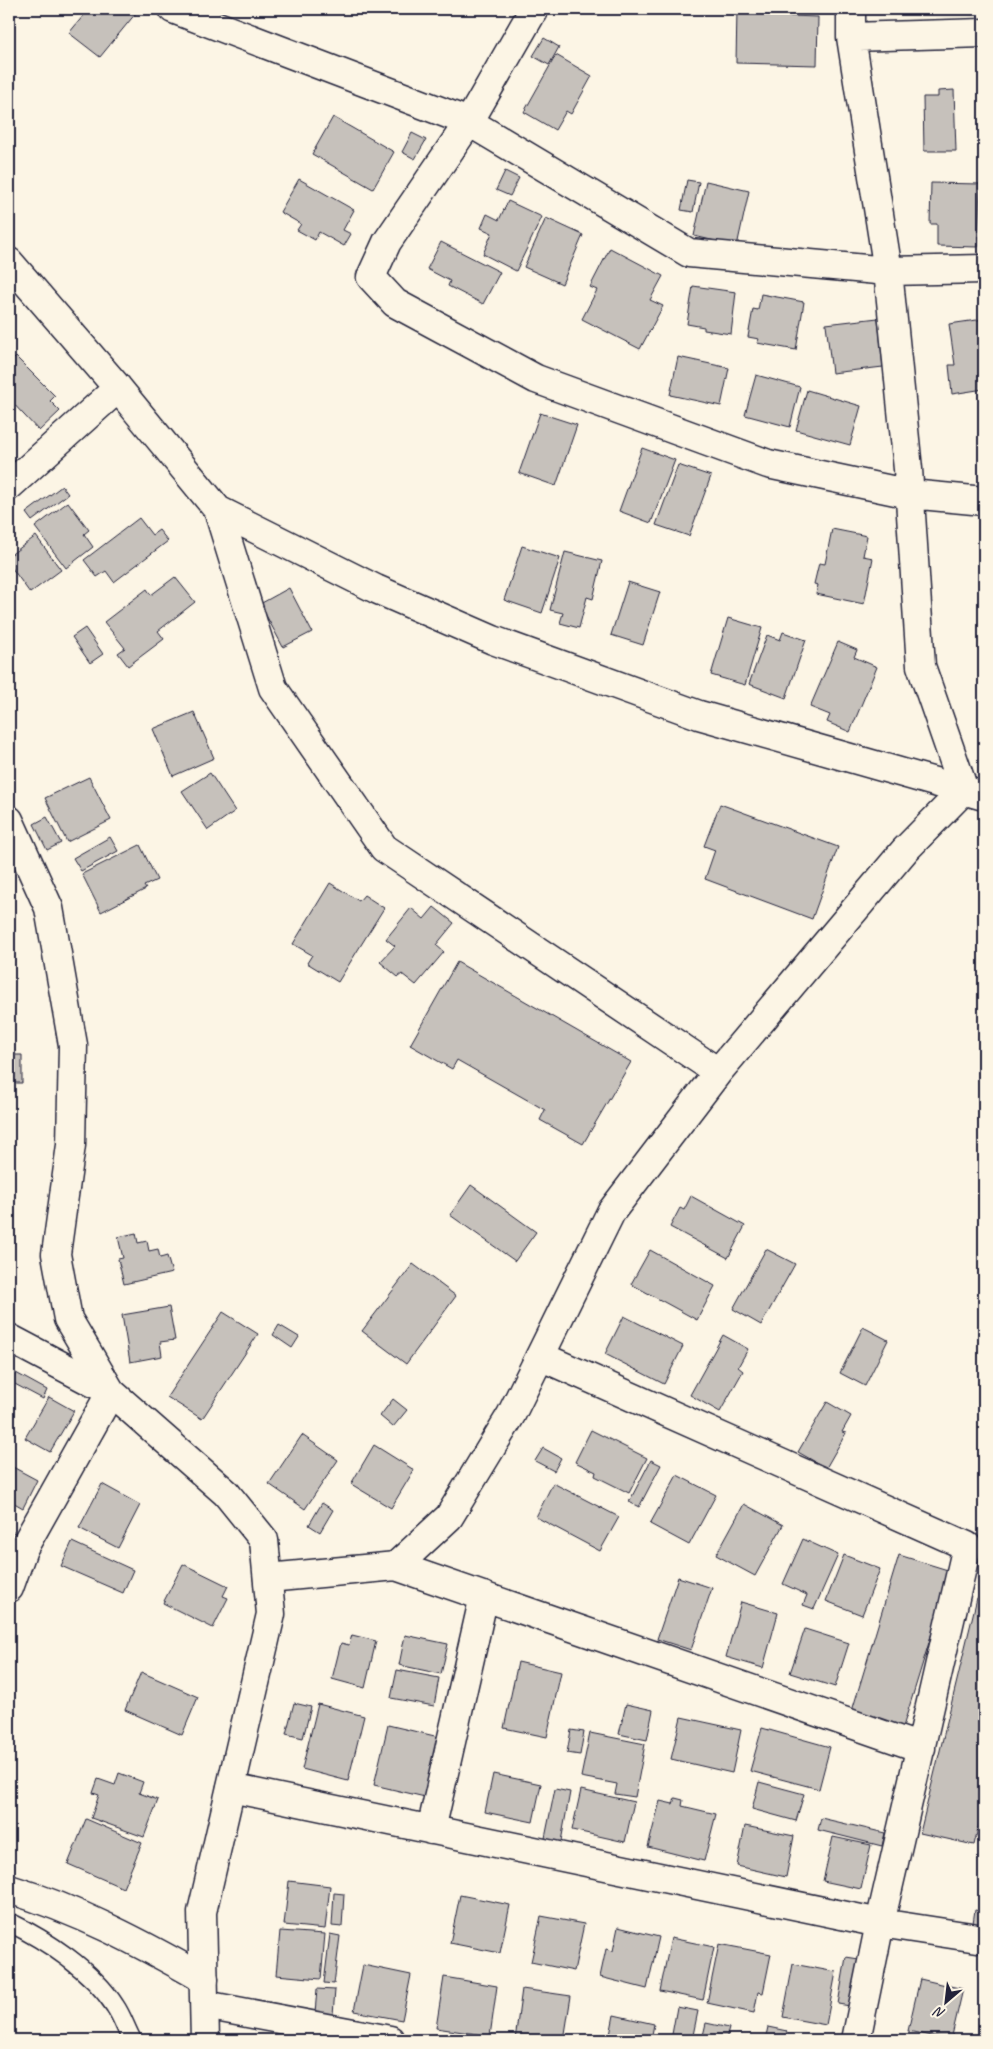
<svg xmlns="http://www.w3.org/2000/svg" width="993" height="2049" viewBox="0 0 993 2049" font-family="Caveat,sans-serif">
<rect width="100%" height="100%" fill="#fcf5e5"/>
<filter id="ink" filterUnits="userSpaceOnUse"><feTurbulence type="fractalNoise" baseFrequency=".02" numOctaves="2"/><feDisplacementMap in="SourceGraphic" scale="10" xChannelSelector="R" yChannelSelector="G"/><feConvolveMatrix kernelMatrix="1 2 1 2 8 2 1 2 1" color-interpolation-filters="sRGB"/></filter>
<g filter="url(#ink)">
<!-- building -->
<path fill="#c6c1bb" stroke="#22223b" d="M 89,9 L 131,9 L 136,13 L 100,57 L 69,33 Z
M 737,9 L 790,9 L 790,16 L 818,17 L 817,65 L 736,63 Z
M 544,38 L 559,47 L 549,65 L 533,56 Z
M 556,55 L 592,76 L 571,114 L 566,111 L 555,130 L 524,112 Z
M 954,90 L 956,151 L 924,151 L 923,97 L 938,97 L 938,91 Z
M 333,117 L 394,152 L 373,189 L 312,154 Z
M 412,133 L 426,140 L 415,159 L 402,152 Z
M 505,171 L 519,178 L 510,196 L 496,190 Z
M 299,179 L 354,210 L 343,230 L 351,234 L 344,246 L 319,232 L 315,240 L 297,230 L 301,224 L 280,212 Z
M 687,180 L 699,182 L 693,212 L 681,210 Z
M 706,181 L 749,191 L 737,246 L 694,236 Z
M 931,183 L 980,184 L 978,247 L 937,246 L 937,224 L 930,224 Z
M 508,201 L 542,217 L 516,271 L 483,254 L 492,233 L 481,228 L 487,214 L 499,220 Z
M 546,218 L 583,235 L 562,284 L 524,267 Z
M 441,242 L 500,272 L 483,304 L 448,286 L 450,281 L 427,269 Z
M 610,248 L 663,276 L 650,300 L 663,306 L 640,349 L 582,319 L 597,290 L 590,287 Z
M 693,286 L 736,292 L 731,334 L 704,330 L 704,327 L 687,324 Z
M 761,294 L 804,302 L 796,350 L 757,343 L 759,339 L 748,337 L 753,309 L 758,310 Z
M 878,318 L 883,367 L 832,373 L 826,324 Z
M 984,319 L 984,389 L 952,394 L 949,365 L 955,365 L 949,324 Z
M 16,357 L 55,396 L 50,401 L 60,411 L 39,431 L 9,399 L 9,364 Z
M 678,357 L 729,368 L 721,406 L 670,395 Z
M 756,375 L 800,387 L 790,427 L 745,415 Z
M 807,390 L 861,406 L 850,445 L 796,430 Z
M 540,413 L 577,425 L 556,486 L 519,473 Z
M 642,448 L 675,460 L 651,523 L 619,511 Z
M 678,465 L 711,476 L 689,536 L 656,525 Z
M 62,486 L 68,494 L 32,521 L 26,513 Z
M 68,502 L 89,530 L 84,534 L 93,547 L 66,568 L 35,527 Z
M 139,518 L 152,535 L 159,530 L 168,541 L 114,582 L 106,571 L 97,577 L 84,560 Z
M 832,529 L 867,536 L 863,556 L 873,558 L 864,604 L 816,594 L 818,585 L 814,584 L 819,563 L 825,564 Z
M 36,536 L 61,570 L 30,593 L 9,564 L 9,556 Z
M 522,546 L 560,558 L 542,613 L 504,600 Z
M 565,552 L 602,561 L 593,599 L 587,597 L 579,628 L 560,623 L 563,613 L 550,610 Z
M 175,577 L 195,602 L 158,631 L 164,639 L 128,666 L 118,653 L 125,648 L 104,622 L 147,589 L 151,595 Z
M 628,582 L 660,592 L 643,645 L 611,635 Z
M 289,588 L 312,632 L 283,647 L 260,604 Z
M 728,618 L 762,628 L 745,685 L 711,675 Z
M 85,628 L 103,654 L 90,663 L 72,637 Z
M 783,632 L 806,640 L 786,698 L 749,684 L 767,635 L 780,640 Z
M 838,642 L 857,650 L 854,657 L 877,667 L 850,732 L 827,722 L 830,715 L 810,707 Z
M 194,712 L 214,758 L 173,776 L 153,729 Z
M 210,773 L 235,811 L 208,830 L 182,791 Z
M 89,777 L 111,820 L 67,842 L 45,798 Z
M 720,804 L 838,847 L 812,919 L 705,879 L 715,850 L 704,846 Z
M 47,817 L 61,843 L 47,850 L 34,824 Z
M 110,837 L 118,851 L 81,871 L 73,858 Z
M 140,845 L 157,880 L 144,886 L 146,889 L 101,912 L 82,874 Z
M 330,883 L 359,901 L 364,895 L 384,908 L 338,982 L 307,963 L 312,955 L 293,944 Z
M 434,907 L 454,923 L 436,945 L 444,952 L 416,985 L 402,974 L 398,977 L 380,962 L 395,946 L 386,939 L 411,908 L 424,919 Z
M 457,962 L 631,1062 L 583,1144 L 540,1120 L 545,1110 L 457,1060 L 452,1069 L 410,1045 Z
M 11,1055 L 22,1055 L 22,1083 L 12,1083 Z
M 471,1185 L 536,1232 L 515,1261 L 450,1215 Z
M 691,1196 L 745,1226 L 728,1258 L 670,1227 L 680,1208 L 684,1210 Z
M 136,1233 L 138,1243 L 147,1241 L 149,1251 L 158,1249 L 160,1258 L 167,1256 L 172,1273 L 124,1284 L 118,1259 L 123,1258 L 118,1237 Z
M 766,1249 L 795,1264 L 761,1325 L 733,1309 Z
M 650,1250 L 715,1286 L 697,1320 L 631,1284 Z
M 413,1264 L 456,1296 L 406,1364 L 362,1331 Z
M 169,1307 L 175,1340 L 160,1342 L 162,1356 L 130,1362 L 122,1315 Z
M 223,1312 L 258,1334 L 202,1419 L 167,1397 Z
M 624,1316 L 683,1346 L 664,1384 L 605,1354 Z
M 279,1325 L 299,1337 L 292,1348 L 273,1335 Z
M 863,1327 L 888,1340 L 865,1386 L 840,1373 Z
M 723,1335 L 748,1349 L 738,1367 L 743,1371 L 720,1412 L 690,1395 Z
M 16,1373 L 47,1390 L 43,1399 L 11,1382 Z
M 49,1397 L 74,1411 L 50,1452 L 25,1438 Z
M 393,1399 L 407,1410 L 393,1427 L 380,1416 Z
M 827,1402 L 851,1416 L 842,1432 L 846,1433 L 826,1468 L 798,1452 Z
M 591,1430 L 647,1458 L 629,1493 L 595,1476 L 596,1472 L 575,1462 Z
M 302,1435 L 338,1460 L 305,1509 L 269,1484 Z
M 374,1445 L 414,1470 L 391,1508 L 351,1484 Z
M 543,1448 L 561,1458 L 554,1471 L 535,1461 Z
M 651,1460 L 661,1465 L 639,1507 L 629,1502 Z
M 9,1465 L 37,1480 L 23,1508 L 9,1500 Z
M 677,1475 L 716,1495 L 689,1545 L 650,1524 Z
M 553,1483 L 619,1517 L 600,1551 L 536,1517 Z
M 102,1484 L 140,1505 L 118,1548 L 79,1528 Z
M 322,1503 L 333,1510 L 320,1532 L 309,1525 Z
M 744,1504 L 783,1525 L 755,1576 L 716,1555 Z
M 9,1530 L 15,1533 L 9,1547 Z
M 803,1539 L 838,1555 L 814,1609 L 803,1605 L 807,1595 L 783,1584 Z
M 72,1542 L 133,1570 L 123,1593 L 61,1566 Z
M 844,1555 L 880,1569 L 862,1615 L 826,1601 Z
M 899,1555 L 951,1571 L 903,1727 L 852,1711 Z
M 183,1564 L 228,1586 L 223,1596 L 228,1598 L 213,1628 L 163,1603 Z
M 678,1577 L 712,1588 L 691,1650 L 657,1639 Z
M 977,1598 L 984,1600 L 984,1803 L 974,1845 L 920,1833 Z
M 741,1602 L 778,1613 L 763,1668 L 726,1657 Z
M 805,1629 L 849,1643 L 835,1687 L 790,1673 Z
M 352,1635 L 376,1641 L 365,1688 L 332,1679 L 341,1643 L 349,1645 Z
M 405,1635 L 448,1644 L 441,1674 L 399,1665 Z
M 518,1662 L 561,1672 L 547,1737 L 504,1728 Z
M 397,1670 L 439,1678 L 434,1706 L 391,1698 Z
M 141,1672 L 198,1697 L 182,1735 L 125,1710 Z
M 294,1703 L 311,1707 L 303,1738 L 286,1734 Z
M 318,1704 L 364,1716 L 348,1781 L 302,1769 Z
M 626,1704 L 653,1710 L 647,1740 L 619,1734 Z
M 681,1717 L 741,1730 L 732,1773 L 671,1759 Z
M 388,1725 L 439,1737 L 425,1797 L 374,1785 Z
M 762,1728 L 830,1747 L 819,1789 L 750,1771 Z
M 571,1730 L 584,1732 L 580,1755 L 567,1753 Z
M 590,1733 L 645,1744 L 635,1797 L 615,1794 L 617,1784 L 581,1777 Z
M 119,1773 L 143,1782 L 139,1793 L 158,1800 L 144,1837 L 91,1818 L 99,1795 L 93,1793 L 98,1779 L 115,1785 Z
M 493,1774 L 541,1784 L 533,1822 L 485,1812 Z
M 759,1782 L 804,1794 L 796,1821 L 752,1809 Z
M 555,1789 L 570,1792 L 560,1847 L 544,1843 Z
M 581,1790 L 634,1802 L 625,1842 L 572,1830 Z
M 675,1798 L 683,1800 L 682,1806 L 716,1814 L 704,1861 L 648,1847 L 660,1801 L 673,1804 Z
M 821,1818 L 885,1833 L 882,1846 L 818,1830 Z
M 86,1819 L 142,1843 L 123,1888 L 68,1864 Z
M 745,1826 L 794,1836 L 786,1877 L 737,1866 Z
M 833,1837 L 871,1845 L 861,1889 L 823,1881 Z
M 289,1881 L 330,1886 L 325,1929 L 284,1925 Z
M 334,1893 L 344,1894 L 342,1927 L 332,1926 Z
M 460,1895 L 510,1905 L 500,1953 L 450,1943 Z
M 975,1910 L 984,1912 L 984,1925 L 973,1923 Z
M 541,1916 L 584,1924 L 574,1971 L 531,1962 Z
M 618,1927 L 659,1937 L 647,1989 L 600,1977 L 606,1949 L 613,1951 Z
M 280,1931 L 325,1934 L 321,1979 L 276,1975 Z
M 330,1934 L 340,1936 L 334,1984 L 324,1983 Z
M 671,1938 L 714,1947 L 703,2000 L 660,1991 Z
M 719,1944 L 771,1954 L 763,1993 L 758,1992 L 754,2013 L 707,2003 Z
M 846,1957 L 859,1959 L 850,2006 L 838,2004 Z
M 793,1964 L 836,1972 L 826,2025 L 783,2017 Z
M 363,1965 L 411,1975 L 402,2020 L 354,2011 Z
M 444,1977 L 497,1986 L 490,2036 L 436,2028 Z
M 920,1979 L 963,1989 L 951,2040 L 908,2031 Z
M 317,1989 L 335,1990 L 332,2027 L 314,2025 Z
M 522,1989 L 571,1996 L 564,2040 L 515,2040 Z
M 677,2007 L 698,2011 L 692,2040 L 671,2040 Z
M 614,2015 L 654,2024 L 651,2040 L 609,2040 Z
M 706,2023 L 729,2028 L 726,2040 L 702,2040 Z
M 768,2027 L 787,2031 L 785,2040 L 765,2040 Z"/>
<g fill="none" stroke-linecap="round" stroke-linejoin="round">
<!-- lane casing -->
<g stroke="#22223b" stroke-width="21">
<path id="lane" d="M 9,1922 C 46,1940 92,1970 115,2006 C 122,2016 126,2029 132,2040"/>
</g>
<!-- street casing -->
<g stroke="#22223b" stroke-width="31">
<path id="street" d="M 173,9 L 469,122 L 689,253 L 888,271 L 984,269
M 534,9 L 469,122 L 387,242 L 371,277 L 395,303 L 536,379 L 768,464 L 910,494 L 984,501
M 851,37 L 984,33
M 9,262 L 118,388 L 218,510 L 376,589 L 493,640 L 699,715 L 984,796
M 9,486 L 118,388
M 218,510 L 273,688 L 384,848 L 718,1072
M 9,1338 L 111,1392 L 23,1549 L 9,1588
M 540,1356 L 967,1546 L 880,1923 L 856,2040
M 396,1566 L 921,1748
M 268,1578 L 396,1566 L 449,1517 L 511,1415 L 611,1212 L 718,1072 L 905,850 L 964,790 L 921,666 L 908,469 L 888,271 L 851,37 L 851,9
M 231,1788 L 880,1923 L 984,1939
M 431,1830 L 484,1596
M 9,1889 C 78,1910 141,1943 204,1979
M 205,2005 L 390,2040"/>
</g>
<!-- secondary casing -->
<g stroke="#22223b" stroke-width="31">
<path id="secondary" d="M 9,820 L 49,908 L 73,1045 L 71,1145 L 56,1254 L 68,1319 L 111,1392 L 226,1493 L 264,1540 L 271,1614 L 202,1912 L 205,2040"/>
</g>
<!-- lane -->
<use href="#lane" stroke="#fcf5e5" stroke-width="18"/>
<!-- street -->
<use href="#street" stroke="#fcf5e5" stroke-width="28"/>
<!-- secondary -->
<use href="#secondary" stroke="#fcf5e5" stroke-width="28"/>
</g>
</g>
<!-- margin -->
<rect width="993" height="2049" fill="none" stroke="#fcf5e5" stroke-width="30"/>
<rect x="15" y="15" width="963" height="2019" fill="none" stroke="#22223b" stroke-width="2" filter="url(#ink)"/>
<!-- north arrow -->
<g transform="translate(946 2002) rotate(208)" stroke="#fcf5e5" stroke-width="4" paint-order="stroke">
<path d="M0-4L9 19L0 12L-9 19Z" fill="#22223b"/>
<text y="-8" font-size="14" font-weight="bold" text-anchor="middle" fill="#22223b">N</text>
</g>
</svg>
